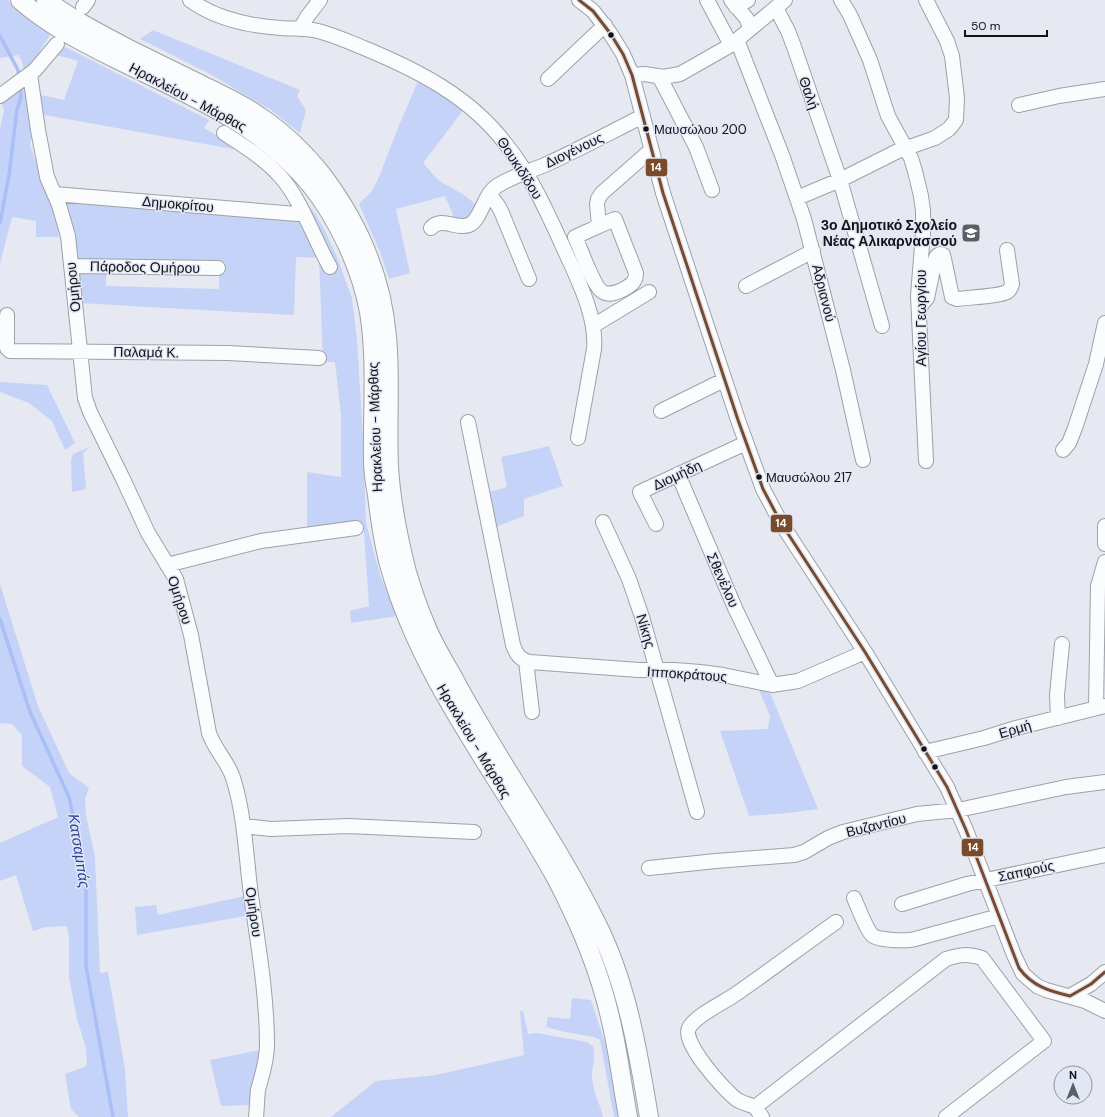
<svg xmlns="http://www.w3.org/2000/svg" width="1105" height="1117" viewBox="0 0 1105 1117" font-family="'DM Sans',sans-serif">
<rect width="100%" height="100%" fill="#e6e9f1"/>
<!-- green -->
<path fill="#c6d3f8" d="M 0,0 L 8,0 L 19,11 L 50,35 L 33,62 L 24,70 L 21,59 L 18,55 L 0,58 Z
M 153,30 L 300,90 L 297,96 L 306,110 L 300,133 L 271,110 L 210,74 L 140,39 Z
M 65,47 L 209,120 L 204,128 L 244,151 L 39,114 L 36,94 L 64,100 L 78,61 L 56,55 Z
M 419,79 L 465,108 L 423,163 L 438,180 L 464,195 L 479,207 L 470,221 L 456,222 L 445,196 L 396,209 L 410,273 L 389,279 L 380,252 L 359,204 L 372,191 L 379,177 L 400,123 Z
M 24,88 C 27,105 34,128 30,145 L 43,183 L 55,210 L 59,237 L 36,237 L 36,221 L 12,217 L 0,264 L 0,130 L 4,110 L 1,101 Z
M 62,198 L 295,218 L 301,222 L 306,208 L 309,206 L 315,213 L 325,231 L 337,257 L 352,298 L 357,339 L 363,438 L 366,523 L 381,578 L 397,616 L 351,623 L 350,611 L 369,606 L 364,533 L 361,523 L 307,530 L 307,472 L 341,477 L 341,415 L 335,362 L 323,362 L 319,258 L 296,257 L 294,315 L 79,303 L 75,272 L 106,272 L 106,286 L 219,289 L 219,266 L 75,261 Z
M 0,382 L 47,385 L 75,443 L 65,450 L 52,421 L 29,403 L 0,392 Z
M 549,446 L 563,486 L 524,499 L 524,516 L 493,528 L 486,493 L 507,487 L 501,457 Z
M 90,447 L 83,453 L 86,487 L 83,490 L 72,492 L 71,460 L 73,454 Z
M 0,584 L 38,706 L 69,773 L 89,788 L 85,799 L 86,815 L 95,857 L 100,973 L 108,972 L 125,1069 L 128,1117 L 79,1117 L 71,1109 L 65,1074 L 85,1067 L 87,1064 L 86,1048 L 77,1019 L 69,977 L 69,937 L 67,926 L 46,927 L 33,931 L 16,875 L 0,881 L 0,843 L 58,817 L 50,787 L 22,766 L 22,735 L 12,724 L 0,723 Z
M 758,688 L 769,690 L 818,809 L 788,813 L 749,816 L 720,731 L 768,729 L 770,716 Z
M 245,896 L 246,916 L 137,935 L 135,907 L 156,905 L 158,915 Z
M 572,998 L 591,1000 L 606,1046 L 619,1117 L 614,1117 L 600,1040 L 594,1037 L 565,1032 L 546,1027 L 548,1017 L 570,1019 Z
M 520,1011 L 523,1011 L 528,1034 L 537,1033 L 587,1042 L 593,1046 C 596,1057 592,1066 592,1077 C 593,1091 600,1104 603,1117 L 331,1117 L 376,1081 L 436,1075 L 524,1055 Z
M 260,1050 L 256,1077 L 250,1105 L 221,1106 L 210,1060 Z"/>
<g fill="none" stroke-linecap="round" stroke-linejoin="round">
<!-- stream -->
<path stroke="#aabef7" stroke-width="3.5" d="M 0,36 L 18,70 L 19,76
M 0,223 L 9,175 L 17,110 L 21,97 L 20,87
M 0,619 L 30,712 L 69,797 L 86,877 L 86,966 L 113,1117"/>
<!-- minor casing -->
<g stroke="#9ea1a7" stroke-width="16">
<path id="minor" d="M 190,0 C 216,19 250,26 281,28 C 294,29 306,28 318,31 C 334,35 349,42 364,48 C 417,70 469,96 505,143 C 531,175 548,214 565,251 C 578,280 597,317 594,349 L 578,438
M 579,0 L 593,11 L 610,33 L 623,54 L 632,75 L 663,193 L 738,420 L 763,489 L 781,523 L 865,652 L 947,787 L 966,830 L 1014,955 L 1023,974 L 1037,986 L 1046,990 L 1085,1001 L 1105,1011
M 707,0 L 731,45
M 731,0 L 747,19 L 750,29
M 841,0 L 850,15 L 870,60 L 888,116 L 911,158 L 915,171 L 921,196 L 923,211 L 923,233 L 918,296 L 926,461
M 83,7 L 88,0
M 736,7 L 748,0
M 776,8 L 788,31 L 793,44 L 840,180 L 882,326
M 300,29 L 307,17 L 320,0
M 737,40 L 782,155 L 804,219 L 843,370 L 863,460
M 30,74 L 38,130 L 47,177 L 59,205 L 68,236 L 85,398 L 90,412 L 123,479 L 148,533 L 176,579 L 191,635 L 209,733 C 215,751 229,762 234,781 C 245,818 246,857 251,895 C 258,944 267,995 267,1045 C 267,1061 262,1075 258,1090 C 257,1099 257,1108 256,1117
M 632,75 L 645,74 L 663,77 L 680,74 L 731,45 L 785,0
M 659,76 L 696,147 L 712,190
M 548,79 L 605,25
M 0,96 L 35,70 L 57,44
M 1019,105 L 1059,96 L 1105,89
M 224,133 C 244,146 264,158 280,176 C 301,199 314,239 330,267
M 54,194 L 297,214 L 302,212
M 489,194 L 497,204 L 501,211 L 529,279
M 797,198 L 840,180 L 898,151 L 935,138 L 949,129 L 956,120 L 957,98 L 952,56 L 947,41 L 926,0
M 599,226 L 575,237 C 580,247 594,288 603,292 C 610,296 617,292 624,289 C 631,285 636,282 636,273 L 615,219 L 599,226 L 597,204 L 598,199 L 602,193 L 651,150
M 431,228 C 441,216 457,230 469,225 C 482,219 483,195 497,186 C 512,176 531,171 547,164 C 580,149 611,132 643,116
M 72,266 L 218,268
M 746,286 L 813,251
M 919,308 L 927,298 L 935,260 L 937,256 L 940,254 L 943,255 L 944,259 L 952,297 L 957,299 C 969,297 997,297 1007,292 C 1010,290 1011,288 1012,284 L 1007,250
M 7,315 L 7,348 L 10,351 L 228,353 L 319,358
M 593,326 L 649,292
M 661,411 L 724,380
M 468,422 L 513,645 C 516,654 520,660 530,662 L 639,670 L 675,670 L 700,672 L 723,675 L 772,685 L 798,681 L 865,652
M 1063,450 L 1069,443 L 1075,428 L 1096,364 L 1105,323
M 678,474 L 735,608 L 772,685
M 603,522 L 629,579 L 642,617 L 697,812
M 656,524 L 640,492 L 746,443
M 1105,526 L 1105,544
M 167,565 L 261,541 L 356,528
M 526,661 L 532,712
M 1096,708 L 1098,586 L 1105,562
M 1058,718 L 1057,695 L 1062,644
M 925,752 L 984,738 L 1016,728 L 1105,706
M 244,826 L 271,829 L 348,826 L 474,832
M 649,868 L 716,861 L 794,855 L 804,852 L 828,838 L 843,832 L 917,814 L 958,810 L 1066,787 L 1105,782
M 854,898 C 858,907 866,929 872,935 C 877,941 908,941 915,939 L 999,916
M 902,904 L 967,884 L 1105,855
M 1070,996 L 1091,984 L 1105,972
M 755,1107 C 749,1104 741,1103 736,1099 C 724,1090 681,1042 689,1028 C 694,1017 722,1003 733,996 C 768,972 802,946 836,922
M 762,1117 L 755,1107 L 946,959 C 961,954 968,954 982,958 L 1044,1041 L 946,1117"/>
</g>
<!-- major casing -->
<g stroke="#9ea1a7" stroke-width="20">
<path id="major" d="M 20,0 C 47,24 80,41 112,57 C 182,92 259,122 310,184 C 338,219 361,268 369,312 C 377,361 372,412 373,461 C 373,473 375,484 377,495 C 380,520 383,544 390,568 C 422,682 500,776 556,878 C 579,922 599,969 610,1017 C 618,1050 622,1084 628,1117
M 46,0 C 71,19 99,33 127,48 C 151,60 176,72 200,84 C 220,94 241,103 259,116 C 283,132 305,153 323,176 C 359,224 382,277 387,337 C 391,380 387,423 389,466 C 391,502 398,537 407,572 C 412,589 418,607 425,623 C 432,642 443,659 453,677 C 497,761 554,837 596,922 C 627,983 638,1051 649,1117"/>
</g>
<!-- minor -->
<use href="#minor" stroke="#fbfcfd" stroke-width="14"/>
<!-- major -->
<use href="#major" stroke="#fbfcfd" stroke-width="18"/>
<!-- bus-1 casing -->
<g stroke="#e2e7f5" stroke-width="6">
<path id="bus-1" d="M 579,0 L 593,11 L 610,33 L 623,54 L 632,75 L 663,193 L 738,420 L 763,489 L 781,523 L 865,652 L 947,787 L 966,830 L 1019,968 C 1032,986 1049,991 1070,996
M 1070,996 L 1091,984 L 1105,972"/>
</g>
<!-- bus-1 -->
<use href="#bus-1" stroke="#7a4b2a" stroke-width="3"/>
</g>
<!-- icons -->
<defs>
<g id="school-square" transform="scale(1)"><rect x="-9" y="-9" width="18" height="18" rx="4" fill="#5c5e64" stroke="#e2e7f5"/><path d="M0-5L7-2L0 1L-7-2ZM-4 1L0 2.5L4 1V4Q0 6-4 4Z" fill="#fff"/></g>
</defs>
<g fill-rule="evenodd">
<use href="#school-square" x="971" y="233"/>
</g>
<!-- markers -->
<g fill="#121318" stroke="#e2e7f5" stroke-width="1.5">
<circle cx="611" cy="35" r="3.5"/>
<circle cx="646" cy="129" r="3.5"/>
<circle cx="759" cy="477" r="3.5"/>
<circle cx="924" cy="749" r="3.5"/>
<circle cx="935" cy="767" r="3.5"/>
</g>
<g text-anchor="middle" stroke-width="3" stroke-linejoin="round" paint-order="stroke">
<!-- bus labels -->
<g font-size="13" fill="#121318" stroke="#e2e7f5" text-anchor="start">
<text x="654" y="134">Μαυσώλου 200</text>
<text x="766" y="482">Μαυσώλου 217</text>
</g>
<!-- street labels -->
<g font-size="14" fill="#121318" stroke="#e2e7f5">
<text transform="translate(809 93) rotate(71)" y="5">Θαλή</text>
<text transform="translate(188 97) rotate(28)" y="5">Ηρακλείου - Μάρθας</text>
<text transform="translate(574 150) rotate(-26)" y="5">Διογένους</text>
<text transform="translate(520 168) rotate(57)" y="5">Θουκιδίδου</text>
<text transform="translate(178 204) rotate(5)" y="5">Δημοκρίτου</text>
<text transform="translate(145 267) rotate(1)" y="5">Πάροδος Ομήρου</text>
<text transform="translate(73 287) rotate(-96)" y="5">Ομήρου</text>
<text transform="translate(824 293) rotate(76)" y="5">Αδριανού</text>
<text transform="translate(921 318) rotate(-90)" y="5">Αγίου Γεωργίου</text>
<text transform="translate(146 352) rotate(1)" y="5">Παλαμά Κ.</text>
<text transform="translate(375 427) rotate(-92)" y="5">Ηρακλείου - Μάρθας</text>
<text transform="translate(677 475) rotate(-25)" y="5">Διομήδη</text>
<text transform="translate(723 580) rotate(66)" y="5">Σθενέλου</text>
<text transform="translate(180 600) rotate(72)" y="5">Ομήρου</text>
<text transform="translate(646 631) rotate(73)" y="5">Νίκης</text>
<text transform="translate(687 674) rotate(4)" y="5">Ιπποκράτους</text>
<text transform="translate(1015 729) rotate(-16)" y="5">Ερμή</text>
<text transform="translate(474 741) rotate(59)" y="5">Ηρακλείου - Μάρθας</text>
<text transform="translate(876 825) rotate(-14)" y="5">Βυζαντίου</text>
<text transform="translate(1026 871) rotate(-12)" y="5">Σαπφούς</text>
<text transform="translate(254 912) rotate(82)" y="5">Ομήρου</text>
</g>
<!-- poi labels -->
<g font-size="14" font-weight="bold" fill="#121318" stroke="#e2e7f5" text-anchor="end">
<text x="957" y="230">3ο Δημοτικό Σχολείο<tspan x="957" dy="16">Νέας Αλικαρνασσού</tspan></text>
</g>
<!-- water labels -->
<g font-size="15" font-style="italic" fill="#2f439d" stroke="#e2e7f5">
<text transform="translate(79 851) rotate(81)" y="5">Κατσαμπάς</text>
</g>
</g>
<g stroke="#e2e7f5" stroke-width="1.5">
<rect x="645" y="158" width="23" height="19" rx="4" fill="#7a4b2a"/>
<rect x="770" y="514" width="23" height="19" rx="4" fill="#7a4b2a"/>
<rect x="961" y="838" width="23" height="19" rx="4" fill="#7a4b2a"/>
</g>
<g font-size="11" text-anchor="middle" font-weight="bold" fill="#fff">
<text x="656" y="171">14</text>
<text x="781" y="527">14</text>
<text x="973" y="851">14</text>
</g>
<!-- north arrow -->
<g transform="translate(1073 1085)"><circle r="19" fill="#e2e7f5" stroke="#8f929d"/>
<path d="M0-3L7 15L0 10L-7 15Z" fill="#5c5e64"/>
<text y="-6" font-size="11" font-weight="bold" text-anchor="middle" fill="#121318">N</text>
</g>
<!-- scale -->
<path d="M965 30v6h82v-6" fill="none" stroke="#121318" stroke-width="2"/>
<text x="971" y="30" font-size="12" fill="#121318" stroke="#e2e7f5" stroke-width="3" paint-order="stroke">50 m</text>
</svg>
